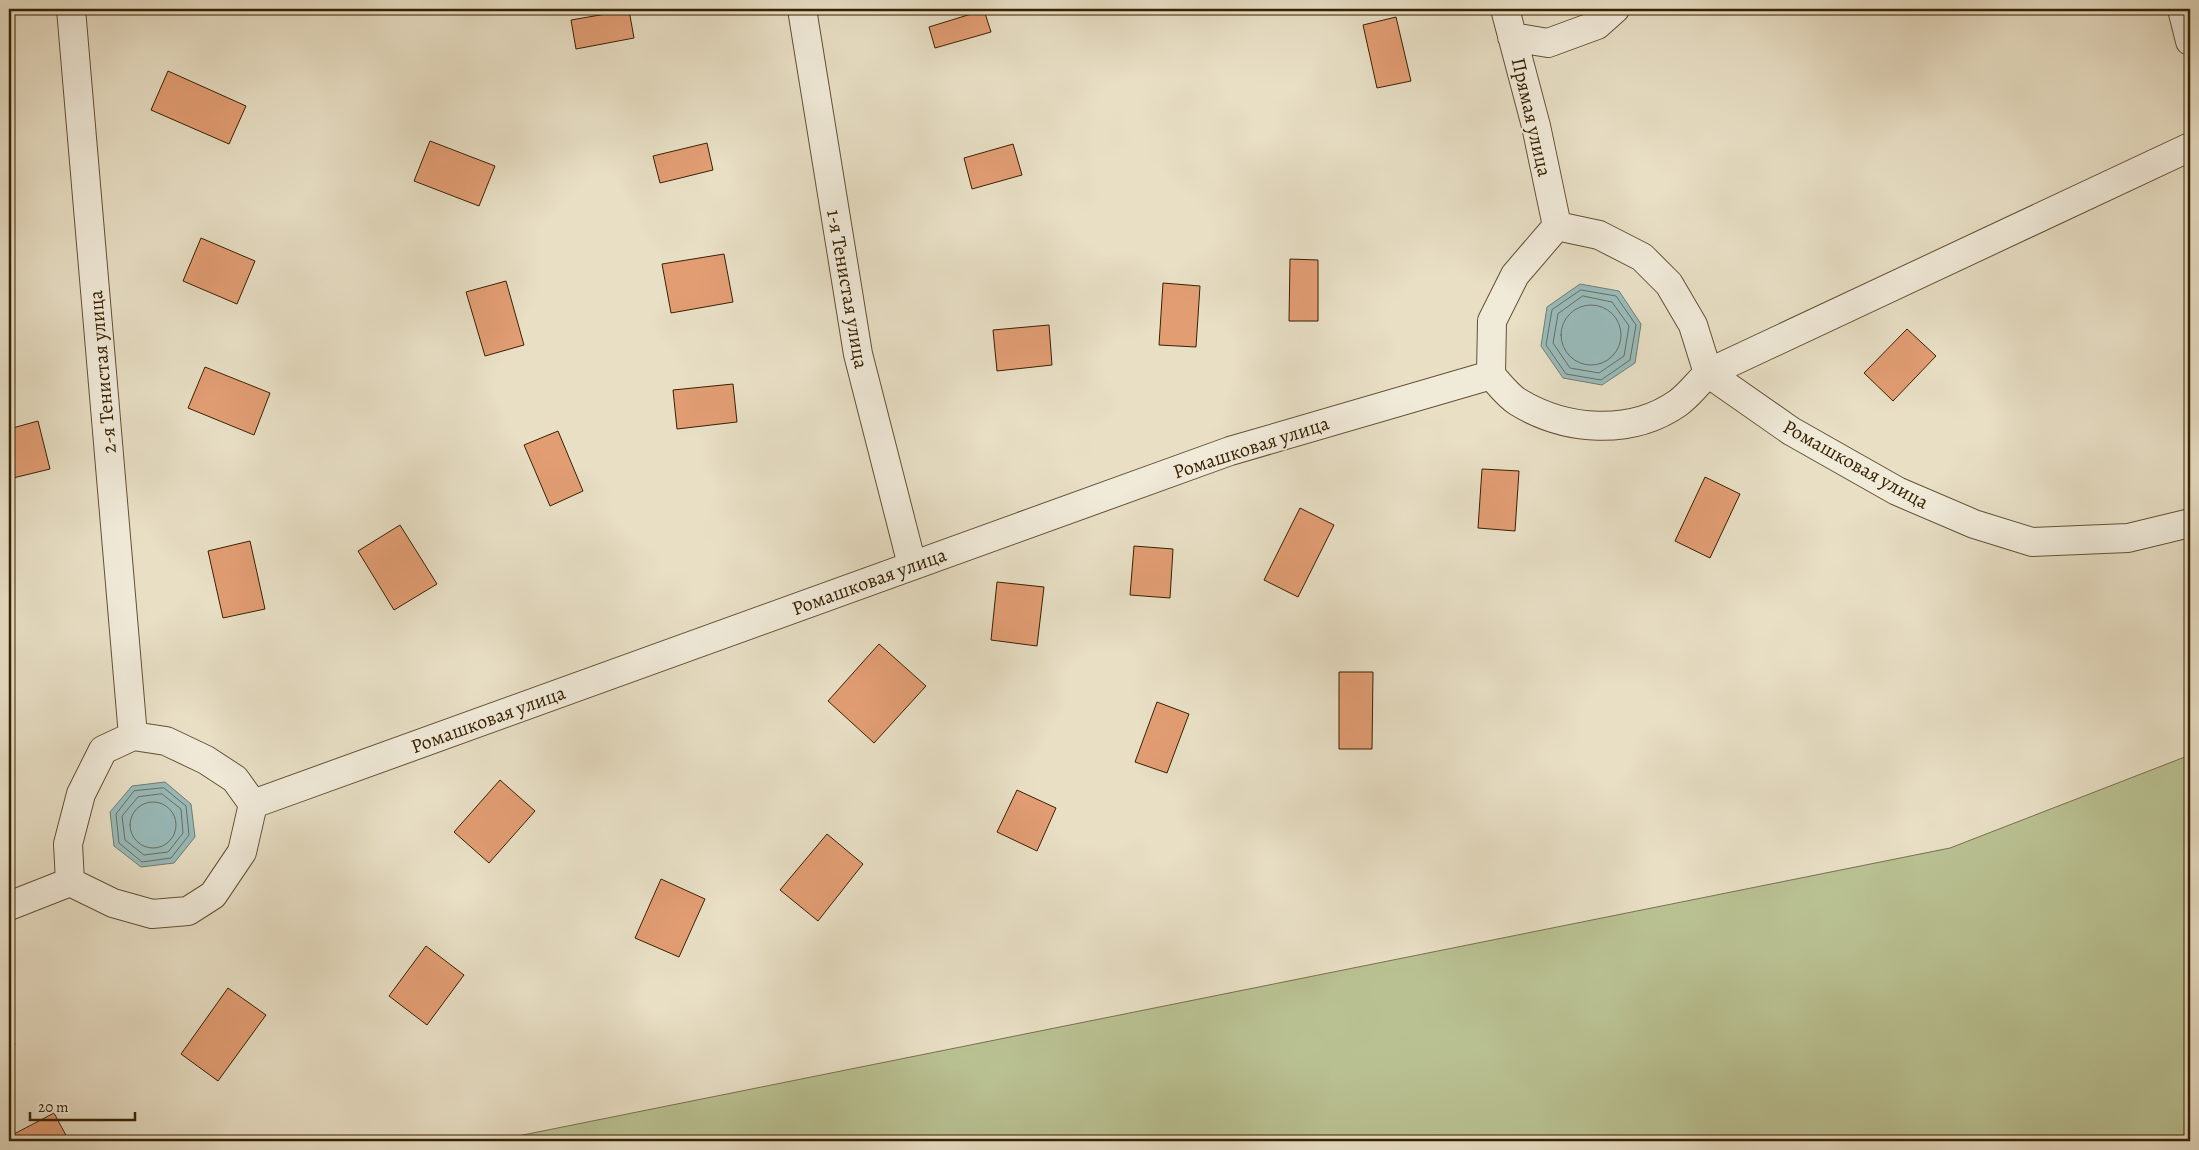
<svg xmlns="http://www.w3.org/2000/svg" width="2199" height="1150" viewBox="0 0 2199 1150" font-family="Alegreya,serif">
<rect width="100%" height="100%" fill="#e8dfc5"/>
<filter id="stains"><feTurbulence type="fractalNoise" baseFrequency=".004" numOctaves="4"/><feColorMatrix values="0 0 0 0 .2 0 0 0 0 .09 0 0 0 0 .02 0 0 0 .5 -.17"/></filter>
<radialGradient id="worn" r=".72"><stop offset=".6" stop-color="#630" stop-opacity="0"/><stop offset="1" stop-color="#630" stop-opacity=".3"/></radialGradient>
<!-- green -->
<path fill="#b9c192" stroke="#78714a" d="M 2190,755 L 2190,1141 L 493,1141 L 1950,848 Z"/>
<!-- water -->
<path fill="#9bb" stroke="#727d71" d="M 1580,284 L 1619,291 L 1641,324 L 1635,363 L 1602,385 L 1563,378 L 1541,346 L 1547,307 Z
M 165,782 L 191,804 L 195,837 L 174,863 L 141,867 L 114,846 L 110,812 L 132,786 Z"/>
<g fill="none" stroke-linecap="round" stroke-linejoin="round">
<!-- shore -->
<path stroke="#686e5e" stroke-width="1" d="M 1581,290 L 1616,296 L 1636,325 L 1630,360 L 1601,380 L 1566,374 L 1546,345 L 1552,310 Z
M 1583,296 L 1612,302 L 1629,326 L 1624,356 L 1599,373 L 1570,368 L 1553,343 L 1558,314 Z
M1561 335a30 30 0 1 1 60 0a30 30 0 1 1-60 0Z
M 164,788 L 186,806 L 189,835 L 171,858 L 142,862 L 119,843 L 116,814 L 134,791 Z
M 162,794 L 181,809 L 183,833 L 168,852 L 144,855 L 125,840 L 122,816 L 138,797 Z
M130 825a23 23 0 1 1 46 0a23 23 0 1 1-46 0Z"/>
</g>
<!-- building -->
<path fill="#e29d73" stroke="#372102" d="M 629,10 L 634,38 L 576,49 L 571,20 Z
M 984,10 L 991,32 L 935,48 L 929,27 Z
M 1396,17 L 1411,81 L 1377,88 L 1363,25 Z
M 168,71 L 246,106 L 229,144 L 151,110 Z
M 430,141 L 495,166 L 479,206 L 414,181 Z
M 707,143 L 713,170 L 660,183 L 653,156 Z
M 1013,144 L 1022,175 L 972,189 L 964,158 Z
M 201,238 L 255,261 L 237,304 L 183,281 Z
M 724,254 L 733,302 L 671,313 L 662,264 Z
M 1290,259 L 1318,260 L 1318,321 L 1289,321 Z
M 506,281 L 524,345 L 485,356 L 466,292 Z
M 1163,283 L 1200,286 L 1196,347 L 1159,345 Z
M 1049,325 L 1052,365 L 997,371 L 993,330 Z
M 1907,329 L 1936,356 L 1893,401 L 1864,373 Z
M 205,367 L 270,393 L 254,435 L 188,408 Z
M 733,384 L 737,422 L 677,429 L 673,390 Z
M 38,421 L 50,469 L 9,479 L 9,429 Z
M 558,431 L 583,491 L 550,506 L 524,445 Z
M 1482,469 L 1519,471 L 1515,531 L 1478,528 Z
M 1705,477 L 1740,494 L 1710,558 L 1675,541 Z
M 1300,508 L 1334,525 L 1298,597 L 1264,580 Z
M 400,525 L 437,584 L 394,610 L 358,551 Z
M 250,541 L 265,609 L 223,618 L 208,551 Z
M 1134,546 L 1173,549 L 1170,598 L 1130,595 Z
M 997,582 L 1044,587 L 1037,646 L 991,640 Z
M 879,644 L 926,686 L 874,743 L 828,701 Z
M 1339,672 L 1373,672 L 1372,749 L 1339,749 Z
M 1157,702 L 1189,714 L 1167,773 L 1135,762 Z
M 500,780 L 535,811 L 489,863 L 454,832 Z
M 1017,790 L 1056,808 L 1037,851 L 997,832 Z
M 827,834 L 863,864 L 818,921 L 780,890 Z
M 661,879 L 705,899 L 679,957 L 635,938 Z
M 426,946 L 464,975 L 427,1025 L 389,996 Z
M 228,988 L 266,1015 L 218,1081 L 181,1054 Z
M 9,1030 L 15,1045 L 9,1048 Z
M 54,1113 L 69,1141 L 18,1141 L 14,1134 Z"/>
<g fill="none" stroke-linecap="round" stroke-linejoin="round">
<!-- minor casing -->
<g stroke="#635033" stroke-width="30">
<path id="minor" d="M 71,9 L 133,736
M 802,9 L 858,354 L 912,565
M 1505,9 L 1536,126 L 1557,226
M 2182,9 L 2190,41
M 1512,37 L 1548,43 L 1597,25 L 1615,9
M 1708,373 L 1693,325 L 1669,284 L 1642,257 L 1599,235 L 1557,226 L 1515,275 L 1492,321 L 1491,375 C 1499,384 1508,396 1518,402 C 1566,431 1631,436 1678,403 C 1689,395 1698,383 1708,373 L 2190,147
M 1708,373 L 1791,431 L 1897,491 L 1974,524 L 2032,542 L 2128,538 L 2190,523
M 133,736 L 166,741 L 206,760 L 235,779 L 253,804 L 242,852 L 213,895 L 188,911 L 152,914 L 113,903 L 70,882 L 68,844 L 81,794 L 103,750 Z
M 253,804 L 1230,451 L 1491,375
M 9,906 L 70,882"/>
</g>
<!-- minor -->
<use href="#minor" stroke="#f0ead9" stroke-width="28"/>
</g>
<g text-anchor="middle" stroke-width="4" stroke-linejoin="round" paint-order="stroke">
<!-- street labels -->
<g font-size="20" fill="#372102" stroke="#f0ead9">
<text transform="translate(1532 117) rotate(77)" y="7">Прямая улица</text>
<text transform="translate(848 289) rotate(80)" y="7">1-я Тенистая улица</text>
<text transform="translate(102 372) rotate(-95)" y="7">2-я Тенистая улица</text>
<text transform="translate(1251 447) rotate(-18)" y="7">Ромашковая улица</text>
<text transform="translate(1856 464) rotate(29)" y="7">Ромашковая улица</text>
<text transform="translate(869 581) rotate(-20)" y="7">Ромашковая улица</text>
<text transform="translate(488 719) rotate(-20)" y="7">Ромашковая улица</text>
</g>
</g>
<!-- margin -->
<rect width="2199" height="1150" fill="none" stroke="#e8dfc5" stroke-width="30"/>
<rect x="10" y="10" width="2179" height="1130" fill="none" stroke="#372102" stroke-width="2.5"/>
<rect x="15" y="15" width="2169" height="1120" fill="none" stroke="#372102"/>
<!-- scale -->
<path d="M30 1112v8h105v-8" fill="none" stroke="#372102" stroke-width="2.5"/>
<text x="38" y="1112" font-size="15" fill="#372102" stroke="#f0ead9" stroke-width="4" paint-order="stroke">20 m</text>
<rect width="100%" height="100%" filter="url(#stains)"/>
<rect width="100%" height="100%" fill="url(#worn)"/>
</svg>
